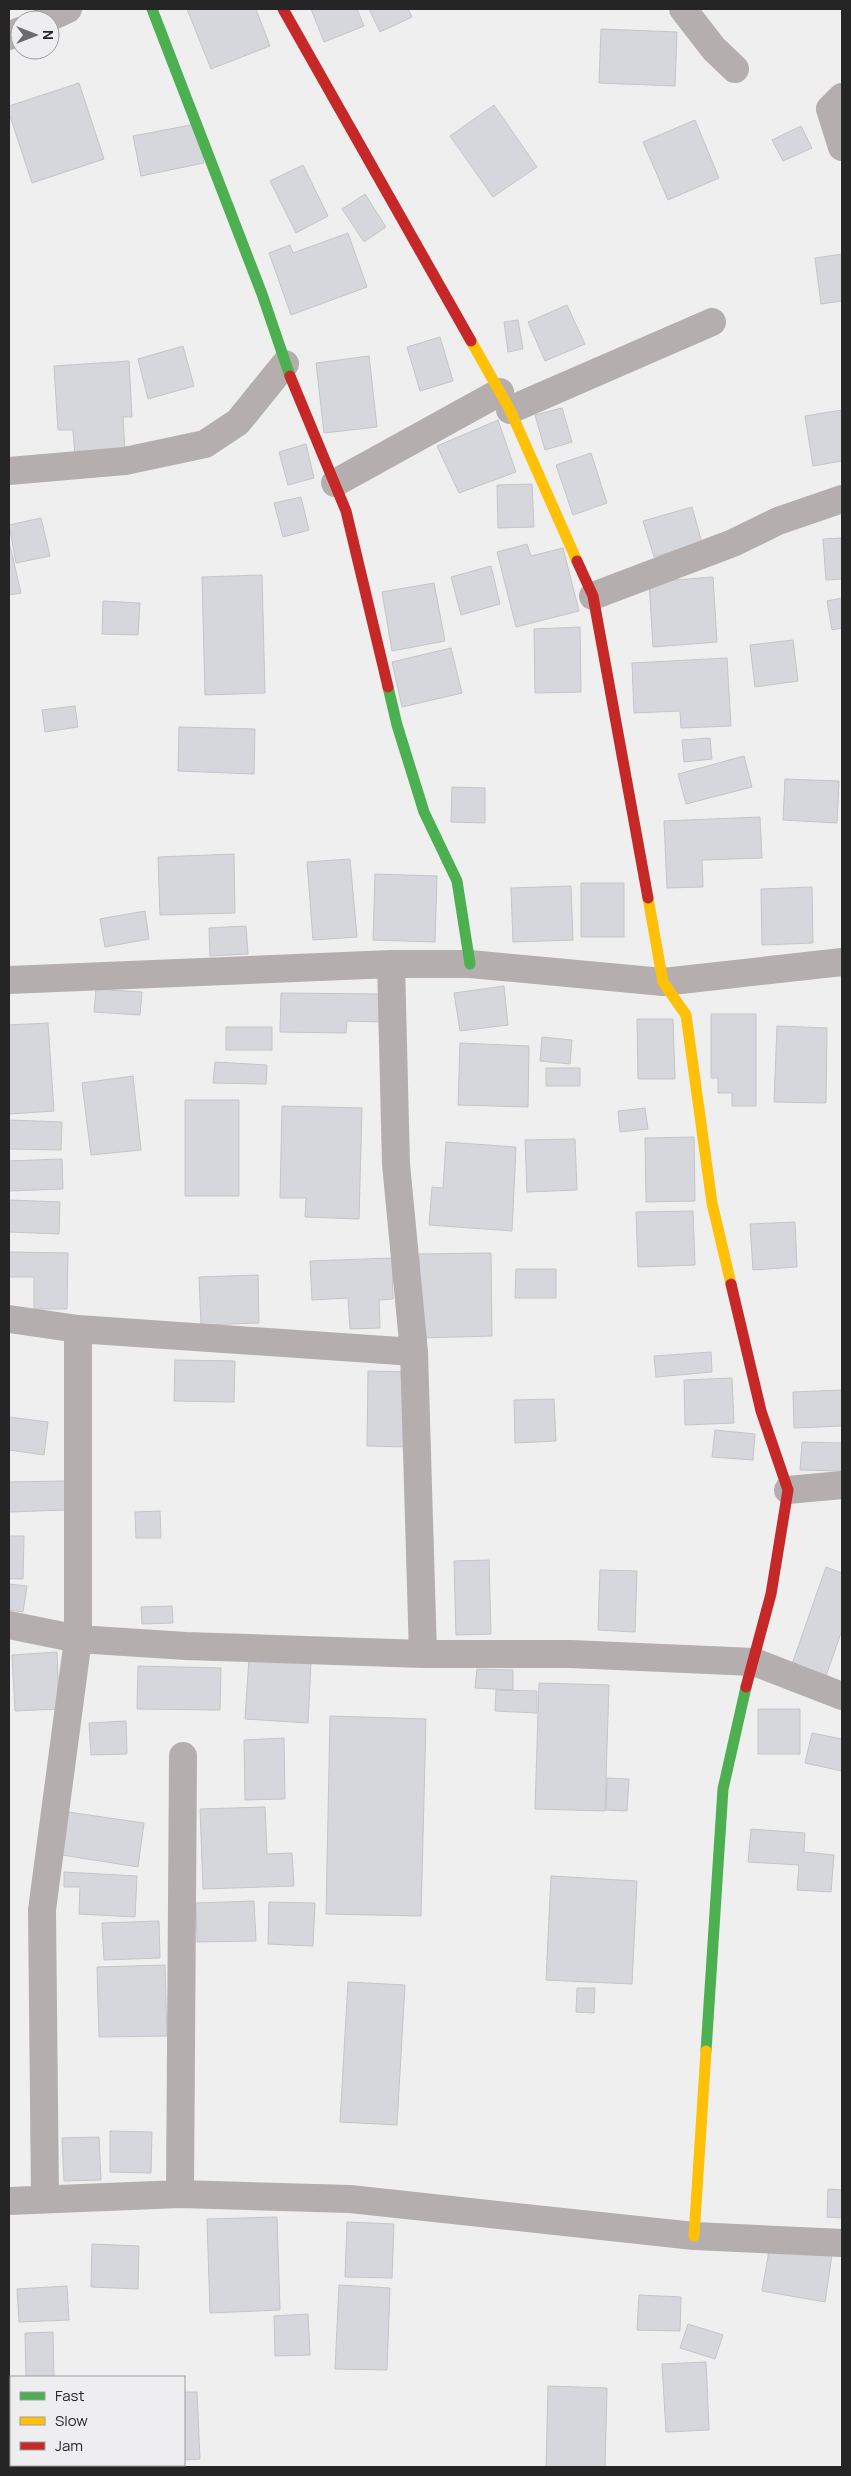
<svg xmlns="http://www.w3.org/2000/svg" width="851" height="2476" viewBox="0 0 851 2476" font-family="Manrope,sans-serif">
<rect width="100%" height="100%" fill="#efeff0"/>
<!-- building -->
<path fill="#d6d6dd" stroke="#c5c5c6" d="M 187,9 L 256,9 L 270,46 L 211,69 Z
M 311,9 L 357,9 L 364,26 L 324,42 Z
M 369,9 L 408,9 L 412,17 L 380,32 Z
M 601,29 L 677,32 L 675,86 L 599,83 Z
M 79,83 L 104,159 L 32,183 L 9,113 L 9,106 Z
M 494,105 L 537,167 L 493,197 L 450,136 Z
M 695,120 L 719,178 L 668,200 L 643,142 Z
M 196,124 L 204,163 L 141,176 L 133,136 Z
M 801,126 L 812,148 L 783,161 L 772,140 Z
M 303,165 L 328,216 L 296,233 L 270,181 Z
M 365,194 L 386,227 L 364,242 L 342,209 Z
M 348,233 L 367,287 L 291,315 L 269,253 L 290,245 L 293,253 Z
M 842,254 L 842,301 L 821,304 L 815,258 Z
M 567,305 L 585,344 L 545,361 L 528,322 Z
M 518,320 L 523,349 L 508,352 L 504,322 Z
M 440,337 L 453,381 L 420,391 L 407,347 Z
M 183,346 L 194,386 L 148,399 L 138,359 Z
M 369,356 L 377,427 L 324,433 L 316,363 Z
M 129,361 L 132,417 L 123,417 L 125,452 L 75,455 L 73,430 L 58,430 L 54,366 Z
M 562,408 L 572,442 L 545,450 L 535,415 Z
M 842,410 L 842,461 L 813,466 L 805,416 Z
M 498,420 L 516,472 L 459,493 L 437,446 Z
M 306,444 L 314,478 L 288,485 L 279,452 Z
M 591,453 L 607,503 L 573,515 L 556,465 Z
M 532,484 L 534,527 L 498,528 L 497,485 Z
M 301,497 L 309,530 L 283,537 L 274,503 Z
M 692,507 L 702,543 L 654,557 L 643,521 Z
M 41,518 L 50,556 L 16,563 L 9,525 Z
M 842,538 L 842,579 L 826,580 L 823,539 Z
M 9,541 L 21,593 L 9,595 Z
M 527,544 L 531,556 L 563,548 L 579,611 L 516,627 L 497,552 Z
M 491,566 L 500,604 L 461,615 L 451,577 Z
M 262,575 L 265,693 L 205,695 L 202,577 Z
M 713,577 L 717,642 L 653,647 L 649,582 Z
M 434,583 L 445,641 L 392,651 L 382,592 Z
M 842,598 L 842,628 L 832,630 L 827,601 Z
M 103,601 L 140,603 L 138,635 L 102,634 Z
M 580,627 L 581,692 L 535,693 L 534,629 Z
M 793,640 L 798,681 L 755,687 L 750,645 Z
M 451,648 L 462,693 L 402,707 L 392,662 Z
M 727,658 L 731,726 L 681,728 L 680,711 L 634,713 L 632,663 Z
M 75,706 L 78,727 L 45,732 L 42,710 Z
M 179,727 L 255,729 L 254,774 L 178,771 Z
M 710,738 L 712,759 L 684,762 L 682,740 Z
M 744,756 L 752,787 L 686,804 L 678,774 Z
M 785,779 L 839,781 L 837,823 L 783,820 Z
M 452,787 L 485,788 L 485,823 L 451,822 Z
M 760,817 L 762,858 L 702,860 L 703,887 L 667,888 L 664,821 Z
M 234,854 L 235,913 L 160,915 L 158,857 Z
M 350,859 L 357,937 L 313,940 L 307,862 Z
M 375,874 L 437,876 L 435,942 L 373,940 Z
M 581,883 L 624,883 L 624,937 L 581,937 Z
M 571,886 L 573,940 L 513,942 L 511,888 Z
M 812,887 L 813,943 L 762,945 L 761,889 Z
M 145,911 L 149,939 L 105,947 L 100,919 Z
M 246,926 L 248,954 L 210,956 L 209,928 Z
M 504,986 L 508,1025 L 460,1031 L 454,993 Z
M 96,989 L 142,992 L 140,1015 L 94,1012 Z
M 281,993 L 381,994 L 381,1022 L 347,1021 L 346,1033 L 280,1032 Z
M 711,1014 L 756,1014 L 756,1106 L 732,1106 L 732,1093 L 718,1093 L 718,1078 L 711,1078 Z
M 637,1019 L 673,1019 L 675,1079 L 638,1079 Z
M 48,1023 L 54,1111 L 9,1114 L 9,1025 Z
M 777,1026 L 827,1028 L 826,1103 L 774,1102 Z
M 226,1027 L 272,1027 L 272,1050 L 226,1050 Z
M 542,1037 L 572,1040 L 570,1064 L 540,1061 Z
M 460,1043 L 529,1046 L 528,1107 L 458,1105 Z
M 215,1062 L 267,1065 L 266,1084 L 213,1083 Z
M 546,1068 L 580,1068 L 580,1086 L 546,1086 Z
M 133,1076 L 141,1150 L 91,1155 L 82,1083 Z
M 185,1100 L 239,1100 L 239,1196 L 185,1196 Z
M 282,1106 L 362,1108 L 359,1219 L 305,1217 L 306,1198 L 280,1198 Z
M 645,1108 L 648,1129 L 620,1132 L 618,1111 Z
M 9,1120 L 62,1122 L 61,1150 L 9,1149 Z
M 694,1137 L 695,1201 L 646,1202 L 645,1138 Z
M 575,1139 L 577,1190 L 527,1192 L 525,1140 Z
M 446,1142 L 516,1147 L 512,1231 L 429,1225 L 432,1187 L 443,1188 Z
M 62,1159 L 63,1189 L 9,1191 L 9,1161 Z
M 9,1200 L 60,1202 L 59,1234 L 9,1232 Z
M 693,1211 L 695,1265 L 638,1267 L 636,1212 Z
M 795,1222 L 797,1267 L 753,1270 L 750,1224 Z
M 9,1252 L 68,1253 L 67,1309 L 34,1309 L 34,1277 L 9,1277 Z
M 491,1253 L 492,1336 L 420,1338 L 419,1254 Z
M 392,1258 L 393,1299 L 379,1300 L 380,1328 L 350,1329 L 348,1298 L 312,1300 L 310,1261 Z
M 516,1269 L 556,1269 L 556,1298 L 515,1298 Z
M 258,1275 L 259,1323 L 201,1325 L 199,1277 Z
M 711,1352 L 712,1372 L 656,1377 L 654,1356 Z
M 175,1360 L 235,1361 L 234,1402 L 174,1401 Z
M 368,1371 L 410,1372 L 409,1447 L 367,1446 Z
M 732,1378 L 734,1423 L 685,1425 L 684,1380 Z
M 842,1390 L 842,1426 L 794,1428 L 793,1392 Z
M 554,1399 L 556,1441 L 515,1443 L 514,1400 Z
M 9,1417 L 48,1422 L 44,1455 L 9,1450 Z
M 715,1430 L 755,1434 L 753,1460 L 712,1457 Z
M 802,1442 L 842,1443 L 842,1471 L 800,1470 Z
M 65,1481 L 65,1510 L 9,1512 L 9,1482 Z
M 160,1511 L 161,1538 L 136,1538 L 135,1512 Z
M 9,1536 L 24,1536 L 23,1579 L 9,1579 Z
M 489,1560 L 491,1634 L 456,1635 L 454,1561 Z
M 826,1567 L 842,1573 L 842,1630 L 825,1679 L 791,1667 Z
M 600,1570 L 637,1571 L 635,1632 L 598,1630 Z
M 9,1584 L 27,1586 L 23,1612 L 9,1610 Z
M 172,1606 L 173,1623 L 142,1624 L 141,1607 Z
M 57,1652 L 59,1709 L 15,1711 L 12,1655 Z
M 249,1658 L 311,1662 L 308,1723 L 245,1719 Z
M 138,1666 L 221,1668 L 220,1710 L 137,1709 Z
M 477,1669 L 513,1670 L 513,1690 L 475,1688 Z
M 539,1683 L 609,1685 L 605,1811 L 535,1809 Z
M 496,1690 L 537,1691 L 537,1713 L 495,1711 Z
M 758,1709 L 800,1709 L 800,1754 L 758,1754 Z
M 330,1716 L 426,1719 L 421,1916 L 326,1914 Z
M 126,1721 L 127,1754 L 91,1755 L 89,1723 Z
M 812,1733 L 842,1739 L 842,1771 L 805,1763 Z
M 284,1738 L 285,1799 L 245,1800 L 244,1740 Z
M 607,1778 L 629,1779 L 627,1811 L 606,1810 Z
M 265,1807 L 267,1854 L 292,1853 L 294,1886 L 203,1889 L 200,1809 Z
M 68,1812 L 144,1823 L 138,1867 L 62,1855 Z
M 751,1829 L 805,1833 L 804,1852 L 834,1855 L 831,1892 L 797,1890 L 799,1865 L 748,1862 Z
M 64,1872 L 137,1876 L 135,1917 L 79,1914 L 80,1887 L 64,1887 Z
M 551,1876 L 637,1881 L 632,1984 L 546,1980 Z
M 254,1901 L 256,1941 L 197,1942 L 196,1903 Z
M 269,1902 L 315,1903 L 313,1946 L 268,1944 Z
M 159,1921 L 160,1958 L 104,1960 L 102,1923 Z
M 165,1965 L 167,2036 L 99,2037 L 97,1967 Z
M 348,1982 L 405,1985 L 397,2125 L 340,2122 Z
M 577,1988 L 595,1988 L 594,2013 L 576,2012 Z
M 110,2131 L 152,2132 L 151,2173 L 110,2172 Z
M 99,2137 L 101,2180 L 64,2181 L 62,2138 Z
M 828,2189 L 842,2190 L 842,2218 L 827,2217 Z
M 277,2217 L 280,2310 L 210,2313 L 207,2219 Z
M 347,2222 L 394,2224 L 392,2278 L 345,2277 Z
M 92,2244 L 139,2246 L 138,2289 L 91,2287 Z
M 770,2245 L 832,2255 L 825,2302 L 762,2291 Z
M 339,2285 L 390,2288 L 387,2370 L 335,2369 Z
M 67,2286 L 69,2320 L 19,2322 L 17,2289 Z
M 639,2295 L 681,2297 L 680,2331 L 637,2330 Z
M 308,2314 L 310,2355 L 275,2356 L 274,2316 Z
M 688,2324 L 723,2335 L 715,2359 L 680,2348 Z
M 53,2332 L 54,2377 L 26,2377 L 25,2333 Z
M 706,2362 L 709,2430 L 666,2432 L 662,2364 Z
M 548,2386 L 607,2388 L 605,2467 L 546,2467 Z
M 184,2392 L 197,2392 L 200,2459 L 184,2460 Z
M 54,2465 L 112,2465 L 112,2467 L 54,2467 Z"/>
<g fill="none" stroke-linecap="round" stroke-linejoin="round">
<!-- street -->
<path stroke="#b4aeaf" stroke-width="28" d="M 683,9 L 714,49 L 735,69
M 44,20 L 68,9
M 9,36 L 20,31
M 842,97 L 830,109 L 842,147
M 510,410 L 712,322
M 9,471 L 125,461 L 205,444 L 238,422 L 285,364
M 335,483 L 500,392
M 593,596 L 733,543 L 778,521 L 842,499
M 391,964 L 396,1164 L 414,1352 L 423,1654
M 9,980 L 391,964 L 470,964 L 663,982 L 842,962
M 9,1319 L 78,1329 L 414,1352
M 788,1490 L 842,1485
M 9,1625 L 78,1639 L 186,1646 L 423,1654 L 571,1654 L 754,1662 L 842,1696
M 180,2194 L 183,1756
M 45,2199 L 42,1910 L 78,1639 L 78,1329
M 9,2201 L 180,2194 L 350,2199 L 694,2236 L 842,2243"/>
<!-- fast -->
<path stroke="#4caf50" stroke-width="11" d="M 152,9 L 262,294 L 290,376
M 388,687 L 397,725 L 424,812 L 457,881 L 470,964
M 706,2051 L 723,1789 L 746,1687"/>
<!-- slow -->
<path stroke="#ffc107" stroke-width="11" d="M 471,341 L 510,410 L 577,561
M 648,898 L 663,982 L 686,1015 L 712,1203 L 731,1284
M 694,2236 L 706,2051"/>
<!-- jam -->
<path stroke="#c62828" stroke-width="11" d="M 283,9 L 471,341
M 290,376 L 346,511 L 388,687
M 577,561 L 593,596 L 648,898
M 731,1284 L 761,1411 L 788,1490 L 771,1594 L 746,1687"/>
</g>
<!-- border -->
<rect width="851" height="2476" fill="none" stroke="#252526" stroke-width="20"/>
<!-- legend -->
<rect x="10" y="2376" width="175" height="90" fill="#eeeef1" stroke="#9e9ea0"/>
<rect x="20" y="2392" width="25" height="8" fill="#4caf50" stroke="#9e9ea0"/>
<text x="55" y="2401" font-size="15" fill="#252526">Fast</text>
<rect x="20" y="2417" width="25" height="8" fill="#ffc107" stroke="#9e9ea0"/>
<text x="55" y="2426" font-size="15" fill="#252526">Slow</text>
<rect x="20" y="2442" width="25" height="8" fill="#c62828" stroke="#9e9ea0"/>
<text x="55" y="2451" font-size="15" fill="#252526">Jam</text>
<!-- north arrow -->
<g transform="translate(35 35) rotate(90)"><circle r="24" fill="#eeeef1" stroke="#9e9ea0"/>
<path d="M0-4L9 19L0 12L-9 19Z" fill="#6c6c6d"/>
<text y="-8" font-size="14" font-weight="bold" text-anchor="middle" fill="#252526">N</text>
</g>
</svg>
